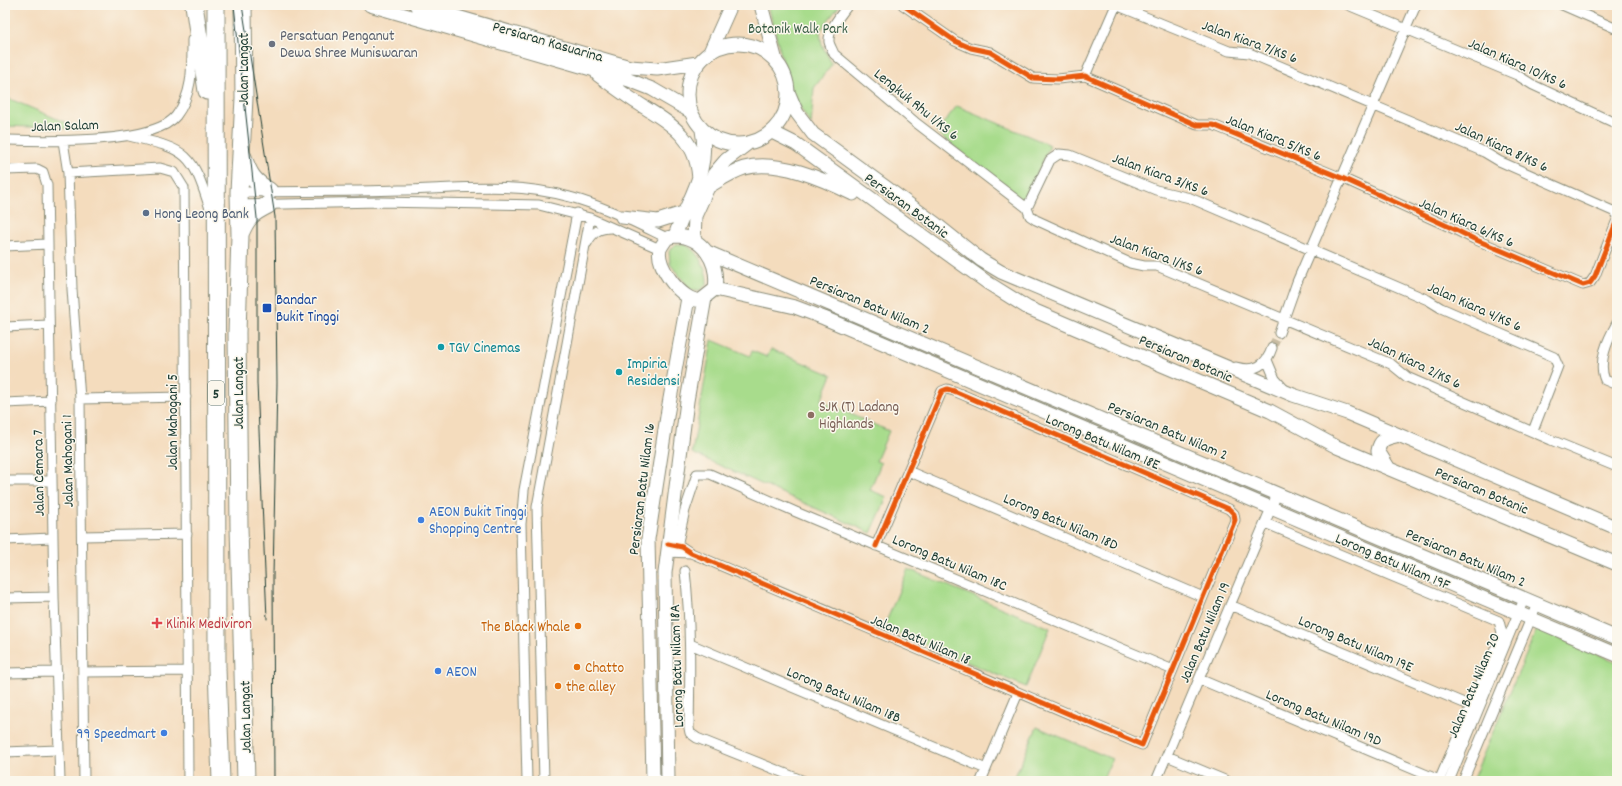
<svg xmlns="http://www.w3.org/2000/svg" width="1622" height="786" viewBox="0 0 1622 786" font-family="Dekko,sans-serif">
<rect width="100%" height="100%" fill="#fbf7ec"/>
<filter id="ink" filterUnits="userSpaceOnUse"><feTurbulence type="fractalNoise" baseFrequency=".025" numOctaves="2"/><feDisplacementMap in="SourceGraphic" scale="8" xChannelSelector="R" yChannelSelector="G"/><feConvolveMatrix kernelMatrix="1 2 1 2 8 2 1 2 1" color-interpolation-filters="sRGB"/></filter>
<filter id="wash" filterUnits="userSpaceOnUse"><feTurbulence type="fractalNoise" baseFrequency=".012" numOctaves="4" result="noise"/><feDisplacementMap in="SourceGraphic" scale="16" xChannelSelector="R" yChannelSelector="G"/><feGaussianBlur stdDeviation="0.9" result="paint"/><feColorMatrix in="noise" values="0 0 0 0 0 0 0 0 0 0 0 0 0 0 0 0 0 1.4 0 .05"/><feComposite in="paint" operator="in"/></filter>
<g filter="url(#wash)">
<rect width="100%" height="100%" fill="#f4dcbd"/>
<!-- green -->
<path fill="#a8dc8c" stroke="#648c60" d="M 768,5 L 840,5 L 820,31 L 822,45 L 832,64 L 814,88 L 811,125 L 791,93 Z
M 5,97 L 81,129 L 5,126 Z
M 957,106 L 1050,145 L 1026,198 L 1019,199 L 936,132 Z
M 676,244 C 679,244 683,244 686,245 C 699,252 708,271 707,284 L 701,290 L 691,290 L 670,264 L 669,251 Z
M 712,340 L 750,356 L 752,351 L 767,357 L 771,349 L 832,375 L 821,401 L 889,431 L 876,461 L 881,463 L 870,490 L 887,497 L 871,533 L 692,453 Z
M 908,569 L 1050,628 L 1026,687 L 884,627 Z
M 1537,629 L 1617,662 L 1617,781 L 1472,781 Z
M 1037,727 L 1112,759 L 1102,781 L 1013,781 Z"/>
</g>
<g filter="url(#ink)">
<g fill="none" stroke-linecap="round" stroke-linejoin="round">
<!-- street-tunnel -->
<path stroke="#c9bca2" stroke-width="9" stroke-dasharray="9 4.5" stroke-linecap="butt" d="M 1272,348 L 1279,333"/>
<!-- street casing -->
<g stroke="#8a8c78" stroke-width="11">
<path id="street" d="M 848,5 C 841,15 828,29 829,42 C 830,46 833,51 834,54 L 915,122 L 1027,208
M 903,5 L 955,41 L 971,48 L 990,52 L 1033,78 L 1058,79 L 1085,76 L 1197,125 L 1213,125 L 1342,178 L 1454,229 L 1474,239 L 1583,285 L 1590,283 L 1595,276 L 1617,220
M 1116,5 L 1229,51 L 1249,53 L 1484,152 L 1499,161 L 1615,212 L 1617,214
M 1348,5 L 1517,75 L 1533,85 L 1617,124
M 1562,5 L 1617,29
M 1085,76 L 1116,5
M 129,136 C 189,150 192,152 211,212
M 5,140 C 41,141 153,145 176,116 C 193,94 192,67 192,40
M 63,141 L 68,173 L 72,289 L 80,399 L 84,781
M 5,170 L 37,169 L 43,172 L 47,185 L 54,597 L 60,781
M 68,173 L 160,168 L 174,172 L 184,188 L 188,781
M 239,192 C 292,191 346,192 399,190 C 455,189 515,181 570,197 C 604,206 636,223 667,238
M 239,205 L 379,202 L 539,205 L 590,218 L 660,249
M 1027,208 L 1050,160 L 1059,154 L 1070,155 L 1156,190 L 1190,198 L 1428,300 L 1441,308 L 1554,357 L 1558,366 L 1533,431
M 1027,208 L 1030,216 L 1036,220 L 1130,263 L 1144,266 L 1157,266 L 1391,364 L 1407,377 L 1551,440 L 1617,467
M 587,243 C 593,232 599,228 611,228
M 5,246 L 48,244
M 1617,323 C 1608,339 1597,362 1605,380 L 1617,385
M 5,327 L 48,325
M 1279,333 L 1297,282 L 1416,5
M 1267,360 L 1275,379 L 1284,389
M 1236,367 C 1255,372 1266,366 1272,348
M 80,399 L 186,397
M 5,403 L 51,401
M 908,471 L 1203,597
M 5,481 L 52,481
M 1265,523 L 1499,621 L 1502,633 L 1439,781
M 82,536 L 187,534
M 5,540 L 53,538
M 668,544 L 682,547 L 691,553 L 1142,745 L 1235,520 L 1234,514 L 1229,509 L 954,391 L 947,389 L 942,391 L 876,546
M 677,546 L 685,510 L 697,474 L 710,474 L 796,512 L 1173,670
M 667,552 L 691,553
M 685,571 C 691,623 690,675 689,728 L 690,733 L 697,738 L 804,781
M 5,598 L 54,597
M 1230,605 L 1471,706
M 690,644 L 986,769
M 83,672 L 187,671
M 5,673 L 57,672
M 1199,679 L 1439,780
M 5,752 L 58,750
M 1167,756 L 1227,781
M 527,781 L 521,524 L 524,490 L 577,213
M 544,781 L 537,507 L 590,218
M 981,781 L 1018,693
M 1156,781 L 1277,494
M 1449,781 L 1524,599
M 1463,781 L 1537,604"/>
</g>
<!-- secondary casing -->
<g stroke="#8a8c78" stroke-width="15">
<path id="secondary" d="M 370,5 L 629,80 L 652,89 L 690,111
M 416,5 L 630,67 L 657,69 L 698,63
M 761,5 L 776,61
M688 94a50 50 0 1 1 100 0a50 50 0 1 1-100 0Z
M 710,52 L 731,5
M 598,75 C 609,83 621,92 633,100 C 667,122 699,136 699,183
M 789,94 L 797,113 L 813,134 L 936,224 L 981,260 L 1001,272 L 1293,395 L 1347,413 L 1617,528
M 772,132 L 796,144 L 988,283 L 1028,308 L 1270,411 L 1337,447 L 1617,564
M 708,187 C 720,180 731,172 744,168 C 778,159 823,179 853,194
M 622,217 L 658,221 L 683,213
M 675,236 C 703,236 719,262 715,289 L 701,300 C 683,303 655,266 660,249 C 662,245 665,241 667,238 Z
M 675,236 C 688,197 710,174 702,130
M 694,240 L 695,216 L 714,174 L 726,160 L 747,144
M 707,252 L 1617,638
M 715,289 L 795,307 L 824,318 L 1617,655
M 1388,467 L 1378,451 C 1380,438 1388,438 1399,435
M 653,781 L 648,539 L 668,410 L 688,298
M 668,781 L 665,573 L 687,401 L 705,298"/>
</g>
<!-- highway casing -->
<g stroke="#8a8c78" stroke-width="19">
<path id="highway" d="M 194,5 L 207,91
M 216,5 L 217,668 L 221,781
M 243,5 L 244,98 L 239,192 L 240,235 L 237,333 L 239,527 L 246,781
M 243,157 C 249,175 253,181 269,191
M 240,234 C 247,217 252,213 268,205"/>
</g>
<!-- street -->
<use href="#street" stroke="#fff" stroke-width="9"/>
<!-- secondary -->
<use href="#secondary" stroke="#fff" stroke-width="13"/>
<!-- highway -->
<use href="#highway" stroke="#fff" stroke-width="17"/>
<!-- tram -->
<path stroke="#1f3d34" stroke-width="1" d="M 234,5 L 257,218 L 257,383 L 267,619
M 242,5 L 275,217 L 277,383 L 273,576 L 274,781"/>
<!-- cycleway casing -->
<g stroke="#fbf7ec" stroke-width="8">
<path id="cycleway" d="M 903,5 L 955,41 L 971,48 L 990,52 L 1033,78 L 1058,79 L 1085,76 L 1197,125 L 1213,125 L 1342,178 L 1454,229 L 1474,239 L 1583,285 L 1590,283 L 1595,276 L 1617,220
M 668,544 L 682,547 L 691,553 L 1142,745 L 1235,520 L 1234,514 L 1229,509 L 954,391 L 947,389 L 942,391 L 876,546"/>
</g>
<!-- cycleway -->
<use href="#cycleway" stroke="#e8590c" stroke-width="5"/>
</g>
</g>
<!-- markers -->
<circle fill="#6b7280" stroke="#fbf7ec" stroke-width="1.5" cx="272" cy="44" r="4"/>
<circle fill="#5c6f8a" stroke="#fbf7ec" stroke-width="1.5" cx="146" cy="213" r="4"/>
<rect fill="#1a4fb4" stroke="#fbf7ec" stroke-width="1.5" x="262" y="303" width="10" height="10" rx="2"/>
<g fill="#0f9aa8" stroke="#fbf7ec" stroke-width="1.5">
<circle cx="441" cy="347" r="4"/>
<circle cx="619" cy="372" r="4"/>
</g>
<circle fill="#8d6e63" stroke="#fbf7ec" stroke-width="1.5" cx="811" cy="415" r="4"/>
<g fill="#3f7fe0" stroke="#fbf7ec" stroke-width="1.5">
<circle cx="421" cy="520" r="4"/>
<circle cx="438" cy="671" r="4"/>
<circle cx="164" cy="733" r="4"/>
</g>
<path fill="#e0444e" stroke="#fbf7ec" stroke-width="1.5" d="M155 617h4v4h4v4h-4v4h-4v-4h-4v-4h4z"/>
<g fill="#e8710a" stroke="#fbf7ec" stroke-width="1.5">
<circle cx="578" cy="626" r="4"/>
<circle cx="577" cy="667" r="4"/>
<circle cx="558" cy="686" r="4"/>
</g>
<g text-anchor="middle" stroke-width="3" stroke-linejoin="round" paint-order="stroke">
<!-- shield labels -->
<rect fill="#fbf7ec" stroke="#61756b" stroke-width="1" x="208" y="381" width="16" height="24" rx="3"/>
<g font-size="14" font-weight="bold" fill="#1f3d34">
<text x="216" y="398">5</text>
</g>
<!-- park labels -->
<g font-size="15" fill="#3a5d46" stroke="#fbf7ec">
<text x="798" y="33">Botanik Walk Park</text>
</g>
<!-- worship labels -->
<g font-size="15" fill="#5b616d" stroke="#fbf7ec" text-anchor="start">
<text x="280" y="40">Persatuan Penganut<tspan x="280" dy="17">Dewa Shree Muniswaran</tspan></text>
</g>
<!-- street labels -->
<g font-size="15" fill="#1f3d34" stroke="#fbf7ec">
<text transform="translate(548 41) rotate(16)" y="5">Persiaran Kasuarina</text>
<text transform="translate(1250 41) rotate(20)" y="5">Jalan Kiara 7/KS 6</text>
<text transform="translate(1518 63) rotate(24)" y="5">Jalan Kiara 10/KS 6</text>
<text transform="translate(243 69) rotate(-90)" y="5">Jalan Langat</text>
<text transform="translate(917 104) rotate(39)" y="5">Lengkuk Rhu 1/KS 6</text>
<text transform="translate(65 125) rotate(-2)" y="5">Jalan Salam</text>
<text transform="translate(1274 137) rotate(22)" y="5">Jalan Kiara 5/KS 6</text>
<text transform="translate(1502 146) rotate(25)" y="5">Jalan Kiara 8/KS 6</text>
<text transform="translate(1161 174) rotate(20)" y="5">Jalan Kiara 3/KS 6</text>
<text transform="translate(907 205) rotate(36)" y="5">Persiaran Botanic</text>
<text transform="translate(1467 222) rotate(24)" y="5">Jalan Kiara 6/KS 6</text>
<text transform="translate(1157 254) rotate(20)" y="5">Jalan Kiara 1/KS 6</text>
<text transform="translate(870 304) rotate(23)" y="5">Persiaran Batu Nilam 2</text>
<text transform="translate(1475 306) rotate(24)" y="5">Jalan Kiara 4/KS 6</text>
<text transform="translate(1186 358) rotate(23)" y="5">Persiaran Botanic</text>
<text transform="translate(1415 362) rotate(26)" y="5">Jalan Kiara 2/KS 6</text>
<text transform="translate(238 393) rotate(-90)" y="5">Jalan Langat</text>
<text transform="translate(172 422) rotate(-90)" y="5">Jalan Mahogani 5</text>
<text transform="translate(1168 430) rotate(23)" y="5">Persiaran Batu Nilam 2</text>
<text transform="translate(1103 441) rotate(23)" y="5">Lorong Batu Nilam 18E</text>
<text transform="translate(67 461) rotate(-91)" y="5">Jalan Mahogani 1</text>
<text transform="translate(38 473) rotate(-91)" y="5">Jalan Cemara 7</text>
<text transform="translate(641 489) rotate(-83)" y="5">Persiaran Batu Nilam 16</text>
<text transform="translate(1482 490) rotate(23)" y="5">Persiaran Botanic</text>
<text transform="translate(1061 521) rotate(23)" y="5">Lorong Batu Nilam 18D</text>
<text transform="translate(1466 557) rotate(23)" y="5">Persiaran Batu Nilam 2</text>
<text transform="translate(1393 561) rotate(23)" y="5">Lorong Batu Nilam 19F</text>
<text transform="translate(950 562) rotate(23)" y="5">Lorong Batu Nilam 18C</text>
<text transform="translate(1204 632) rotate(-67)" y="5">Jalan Batu Nilam 19</text>
<text transform="translate(921 639) rotate(23)" y="5">Jalan Batu Nilam 18</text>
<text transform="translate(1356 643) rotate(23)" y="5">Lorong Batu Nilam 19E</text>
<text transform="translate(676 666) rotate(-92)" y="5">Lorong Batu Nilam 18A</text>
<text transform="translate(1473 685) rotate(-67)" y="5">Jalan Batu Nilam 20</text>
<text transform="translate(844 694) rotate(23)" y="5">Lorong Batu Nilam 18B</text>
<text transform="translate(245 717) rotate(-91)" y="5">Jalan Langat</text>
<text transform="translate(1324 717) rotate(23)" y="5">Lorong Batu Nilam 19D</text>
</g>
<!-- service labels -->
<g font-size="15" fill="#4e5e75" stroke="#fbf7ec" text-anchor="start">
<text x="154" y="218">Hong Leong Bank</text>
</g>
<!-- transit labels -->
<g font-size="15" fill="#164399" stroke="#fbf7ec" text-anchor="start">
<text x="276" y="304">Bandar<tspan x="276" dy="17">Bukit Tinggi</tspan></text>
</g>
<!-- culture labels -->
<g font-size="15" fill="#0d838f" stroke="#fbf7ec" text-anchor="start">
<text x="449" y="352">TGV Cinemas</text>
<text x="627" y="368">Impiria<tspan x="627" dy="17">Residensi</tspan></text>
</g>
<!-- education labels -->
<g font-size="15" fill="#785e54" stroke="#fbf7ec" text-anchor="start">
<text x="819" y="411">SJK (T) Ladang<tspan x="819" dy="17">Highlands</tspan></text>
</g>
<!-- shop labels -->
<g font-size="15" fill="#366cbe" stroke="#fbf7ec" text-anchor="start">
<text x="429" y="516">AEON Bukit Tinggi<tspan x="429" dy="17">Shopping Centre</tspan></text>
<text x="446" y="676">AEON</text>
<text x="156" y="738" text-anchor="end">99 Speedmart</text>
</g>
<!-- health labels -->
<g font-size="15" fill="#be3a42" stroke="#fbf7ec" text-anchor="start">
<text x="166" y="628">Klinik Mediviron</text>
</g>
<!-- food labels -->
<g font-size="15" fill="#c56008" stroke="#fbf7ec" text-anchor="start">
<text x="570" y="631" text-anchor="end">The Black Whale</text>
<text x="585" y="672">Chatto</text>
<text x="566" y="691">the alley</text>
</g>
</g>
<!-- margin -->
<rect width="1622" height="786" fill="none" stroke="#fbf7ec" stroke-width="20"/>
</svg>
